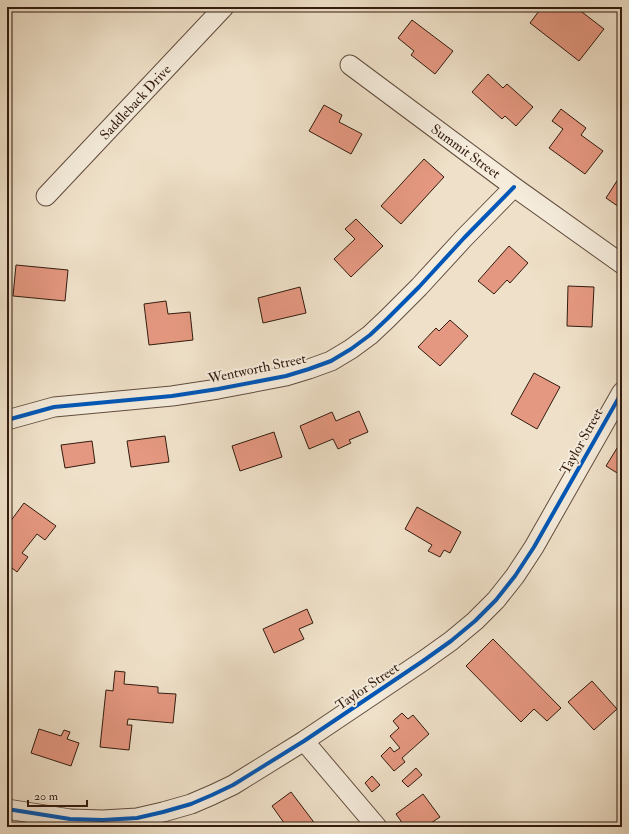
<svg xmlns="http://www.w3.org/2000/svg" width="629" height="834" viewBox="0 0 629 834" font-family="'IM FELL Double Pica',serif">
<rect width="100%" height="100%" fill="#efe1c9"/>
<filter id="stains"><feTurbulence type="fractalNoise" baseFrequency=".005" numOctaves="4"/><feColorMatrix values="0 0 0 0 .2 0 0 0 0 .09 0 0 0 0 .02 0 0 0 .5 -.17"/></filter>
<radialGradient id="worn" r=".72"><stop offset=".6" stop-color="#630" stop-opacity="0"/><stop offset="1" stop-color="#630" stop-opacity=".3"/></radialGradient>
<!-- building -->
<path fill="#e59881" stroke="#321b0e" d="M 542,7 L 580,7 L 578,9 L 604,29 L 579,61 L 530,23 Z
M 412,20 L 453,51 L 435,74 L 411,55 L 414,51 L 398,38 Z
M 488,74 L 503,88 L 507,84 L 533,107 L 516,126 L 505,116 L 502,119 L 472,92 Z
M 324,105 L 342,115 L 339,122 L 362,134 L 351,154 L 309,131 Z
M 561,109 L 586,128 L 581,135 L 603,151 L 585,174 L 549,148 L 563,129 L 552,121 Z
M 424,159 L 444,177 L 401,224 L 381,206 Z
M 622,173 L 622,209 L 606,198 Z
M 356,219 L 383,246 L 351,277 L 334,259 L 355,239 L 345,229 Z
M 509,246 L 528,263 L 510,283 L 507,280 L 494,294 L 478,281 Z
M 16,265 L 68,270 L 65,301 L 13,296 Z
M 568,286 L 594,287 L 592,327 L 567,326 Z
M 300,287 L 306,313 L 263,323 L 258,298 Z
M 166,301 L 168,314 L 190,312 L 193,340 L 149,345 L 144,304 Z
M 450,320 L 468,336 L 440,366 L 418,347 L 436,328 L 439,331 Z
M 534,373 L 560,387 L 537,429 L 511,414 Z
M 359,411 L 368,432 L 349,440 L 351,443 L 338,449 L 333,439 L 309,449 L 300,426 L 332,412 L 336,421 Z
M 274,432 L 282,457 L 240,471 L 232,446 Z
M 165,436 L 169,462 L 131,467 L 127,441 Z
M 622,440 L 622,476 L 606,466 Z
M 92,441 L 95,463 L 65,468 L 61,445 Z
M 24,503 L 56,526 L 45,540 L 37,534 L 22,553 L 28,557 L 17,572 L 7,564 L 7,526 Z
M 417,507 L 461,532 L 450,553 L 444,550 L 440,557 L 428,551 L 432,545 L 405,529 Z
M 307,609 L 313,623 L 299,629 L 304,639 L 274,653 L 263,629 Z
M 493,639 L 561,708 L 547,721 L 534,709 L 521,722 L 466,666 Z
M 115,671 L 125,672 L 124,684 L 158,687 L 158,693 L 176,694 L 173,723 L 128,719 L 127,725 L 132,725 L 129,750 L 100,747 L 106,690 L 113,691 Z
M 592,681 L 617,709 L 594,730 L 568,702 Z
M 402,713 L 408,719 L 413,715 L 429,734 L 402,758 L 405,762 L 394,771 L 381,756 L 390,747 L 394,752 L 400,748 L 390,736 L 399,728 L 393,721 Z
M 39,729 L 61,736 L 64,730 L 70,732 L 67,739 L 79,743 L 71,766 L 31,753 Z
M 416,768 L 422,775 L 408,787 L 402,781 Z
M 372,776 L 380,785 L 372,792 L 365,783 Z
M 291,792 L 316,825 L 314,827 L 287,827 L 272,806 Z
M 423,794 L 440,817 L 425,827 L 405,827 L 396,814 Z"/>
<g fill="none" stroke-linecap="round" stroke-linejoin="round">
<!-- minor casing -->
<g stroke="#614c3d" stroke-width="21">
<path id="minor" d="M 350,65 L 514,187 L 622,264
M 46,196 L 224,7
M 7,420 L 54,407 L 172,396 L 218,389 L 286,376 L 309,369 L 331,361 L 351,349 L 370,335 L 387,319 L 419,287 L 464,238 L 514,187
M 304,741 L 377,827
M 7,809 L 70,819 L 103,820 L 137,818 L 163,812 L 191,804 L 212,795 L 233,785 L 304,741 L 423,661 L 451,641 L 475,621 L 496,600 L 515,576 L 534,547 L 622,392"/>
</g>
<!-- minor -->
<use href="#minor" stroke="#f5ecdc" stroke-width="19"/>
<!-- cycleway casing -->
<g stroke="#f5ecdc" stroke-width="6">
<path id="cycleway" d="M 7,420 L 54,407 L 172,396 L 218,389 L 286,376 L 309,369 L 331,361 L 351,349 L 370,335 L 387,319 L 419,287 L 464,238 L 514,187
M 7,809 L 70,819 L 103,820 L 137,818 L 163,812 L 191,804 L 212,795 L 233,785 L 304,741 L 423,661 L 451,641 L 475,621 L 496,600 L 515,576 L 534,547 L 622,392"/>
</g>
<!-- cycleway -->
<use href="#cycleway" stroke="#0057b8" stroke-width="4"/>
</g>
<g text-anchor="middle" stroke-width="4" stroke-linejoin="round" paint-order="stroke">
<!-- street labels -->
<g font-size="14" fill="#321b0e" stroke="#f5ecdc">
<text transform="translate(135 102) rotate(-47)" y="5">Saddleback Drive</text>
<text transform="translate(466 151) rotate(36)" y="5">Summit Street</text>
<text transform="translate(257 368) rotate(-12)" y="5">Wentworth Street</text>
<text transform="translate(581 441) rotate(-61)" y="5">Taylor Street</text>
<text transform="translate(367 686) rotate(-34)" y="5">Taylor Street</text>
</g>
</g>
<!-- margin -->
<rect width="629" height="834" fill="none" stroke="#efe1c9" stroke-width="24"/>
<rect x="8" y="8" width="613" height="818" fill="none" stroke="#321b0e" stroke-width="2"/>
<rect x="12" y="12" width="605" height="810" fill="none" stroke="#321b0e"/>
<!-- scale -->
<path d="M28 800v6h59v-6" fill="none" stroke="#321b0e" stroke-width="2"/>
<text x="34" y="800" font-size="12" fill="#321b0e" stroke="#f5ecdc" stroke-width="3" paint-order="stroke">20 m</text>
<rect width="100%" height="100%" filter="url(#stains)"/>
<rect width="100%" height="100%" fill="url(#worn)"/>
</svg>
